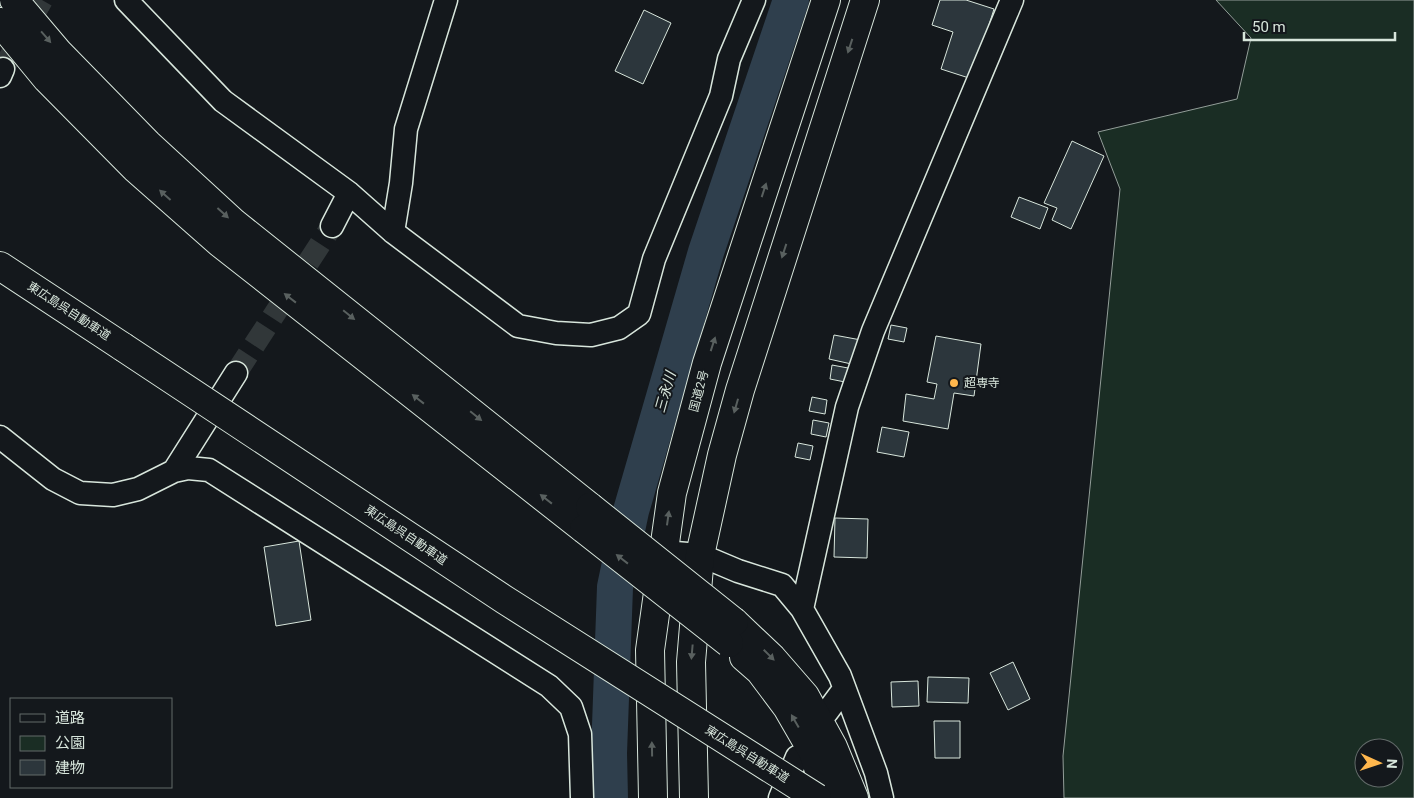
<svg xmlns="http://www.w3.org/2000/svg" width="1414" height="798" viewBox="0 0 1414 798" font-family="Roboto,'Noto Sans JP',sans-serif">
<rect width="100%" height="100%" fill="#14181c"/>
<!-- green -->
<path fill="#1a2d24" stroke="#939e99" fill-rule="evenodd" d="M 1216,0 L 1414,0 L 1414,798 L 1064,798 L 1063,756 L 1120,189 L 1098,132 L 1237,99 L 1251,38 ZM 1364,748 L 1394,748 L 1394,778 L 1364,778 Z"/>
<g fill="none" stroke-linecap="round" stroke-linejoin="round">
<!-- river -->
<path stroke="#2f3f4d" stroke-width="36" d="M 610,798 L 609,753 L 615,587 L 631,511 L 706,252 L 791,0"/>
</g>
<!-- building -->
<path fill="#2c363c" stroke="#d8e6dc" d="M 940,0 L 966,0 L 994,9 L 972,79 L 941,69 L 953,32 L 932,25 Z
M 644,10 L 671,23 L 643,84 L 615,71 Z
M 1072,141 L 1104,156 L 1071,229 L 1052,220 L 1057,208 L 1044,203 Z
M 1019,197 L 1048,208 L 1040,229 L 1011,217 Z
M 891,325 L 907,328 L 904,342 L 888,339 Z
M 834,335 L 861,340 L 856,365 L 829,359 Z
M 936,336 L 981,344 L 974,396 L 954,393 L 948,429 L 903,421 L 906,394 L 934,399 L 937,384 L 927,382 Z
M 832,365 L 848,368 L 845,382 L 830,379 Z
M 812,397 L 827,400 L 825,414 L 809,411 Z
M 813,420 L 829,423 L 826,437 L 811,434 Z
M 882,427 L 909,432 L 904,457 L 877,452 Z
M 798,443 L 813,446 L 810,460 L 795,457 Z
M 835,518 L 868,519 L 867,558 L 834,557 Z
M 299,541 L 311,620 L 276,626 L 264,547 Z
M 1013,662 L 1030,699 L 1008,710 L 990,673 Z
M 928,677 L 969,678 L 968,703 L 927,702 Z
M 918,681 L 919,706 L 892,707 L 891,682 Z
M 934,721 L 960,721 L 960,758 L 935,758 Z"/>
<g fill="none" stroke-linecap="round" stroke-linejoin="round">
<!-- minor-tunnel -->
<path stroke="#313739" stroke-width="22" stroke-dasharray="22 11" stroke-linecap="butt" d="M 3,69 L 42,0
M 236,373 L 332,226"/>
<!-- minor casing -->
<g stroke="#d8e6dc" stroke-width="25">
<path id="minor" d="M 126,0 L 223,101 L 349,193 L 393,232 L 518,326 L 556,333 L 591,335 L 619,328 L 639,314 L 654,259 L 721,96 L 729,59 L 754,0
M 0,76 L 3,69
M 332,226 L 349,193
M 393,232 L 401,183 L 406,129 L 446,0
M 0,437 L 53,479 L 80,493 L 113,495 L 138,489 L 174,471 L 188,468 L 209,470 L 549,686 L 571,707 L 580,734 L 582,798
M 174,471 L 236,373
M 663,552 L 700,555 L 738,571 L 782,585 L 802,609 L 840,676 L 876,773 L 882,798
M 802,609 L 847,407 L 873,331 L 1012,0
M 827,712 L 844,689
M 780,798 L 797,757"/>
</g>
<!-- highway casing -->
<g stroke="#d8e6dc" stroke-width="30">
<path id="highway" d="M 14,0 L 58,52 L 148,144 L 234,223 L 590,507
M 0,22 L 47,79 L 135,168 L 220,243 L 584,529
M 0,266 L 123,347
M 734,622 L 772,658 L 805,696 L 833,747 L 854,798
M 744,657 L 760,671 L 787,707 L 813,752 L 828,798
M 653,798 L 650,650 L 672,493 L 707,363 L 826,0
M 694,798 L 691,662 L 700,555 L 722,455 L 740,390 L 865,0"/>
</g>
<!-- minor -->
<use href="#minor" stroke="#14181c" stroke-width="22"/>
<!-- highway -->
<use href="#highway" stroke="#14181c" stroke-width="28"/>
<!-- highway-bridge casing -->
<g stroke="#d8e6dc" stroke-width="30" stroke-linecap="butt">
<path id="highway-bridge" d="M 123,347 L 505,600 L 817,798
M 590,507 L 734,622
M 584,529 L 729,643"/>
</g>
<!-- highway-bridge -->
<use href="#highway-bridge" stroke="#14181c" stroke-width="28"/>
</g>
<!-- one-way arrows -->
<defs><path id="oneway-solid" d="M-6-.8H1V-3.2L6.5 0L1 3.2V.8H-6Z" transform="scale(1.25)"/></defs>
<g fill="#59605f">
<use href="#oneway-solid" transform="translate(46 37) rotate(49)"/>
<use href="#oneway-solid" transform="translate(850 46) rotate(108)"/>
<use href="#oneway-solid" transform="translate(764 190) rotate(-72)"/>
<use href="#oneway-solid" transform="translate(165 195) rotate(-138)"/>
<use href="#oneway-solid" transform="translate(223 213) rotate(42)"/>
<use href="#oneway-solid" transform="translate(784 251) rotate(108)"/>
<use href="#oneway-solid" transform="translate(290 298) rotate(-142)"/>
<use href="#oneway-solid" transform="translate(349 315) rotate(39)"/>
<use href="#oneway-solid" transform="translate(713 344) rotate(-72)"/>
<use href="#oneway-solid" transform="translate(418 399) rotate(-142)"/>
<use href="#oneway-solid" transform="translate(736 406) rotate(106)"/>
<use href="#oneway-solid" transform="translate(476 416) rotate(39)"/>
<use href="#oneway-solid" transform="translate(546 499) rotate(-142)"/>
<use href="#oneway-solid" transform="translate(668 518) rotate(-82)"/>
<use href="#oneway-solid" transform="translate(622 559) rotate(-142)"/>
<use href="#oneway-solid" transform="translate(692 652) rotate(95)"/>
<use href="#oneway-solid" transform="translate(769 655) rotate(45)"/>
<use href="#oneway-solid" transform="translate(795 721) rotate(-120)"/>
<use href="#oneway-solid" transform="translate(652 749) rotate(-91)"/>
</g>
<!-- markers -->
<circle fill="#ffb74d" stroke="#14181c" stroke-width="2" cx="954" cy="383" r="5"/>
<g text-anchor="middle" stroke-width="4" stroke-linejoin="round" paint-order="stroke">
<!-- street labels -->
<g font-size="12" fill="#d8e6dc" stroke="#14181c">
<text transform="translate(69 311) rotate(33)" y="4">東広島呉自動車道</text>
<text transform="translate(699 391) rotate(-75)" y="4">国道2号</text>
<text transform="translate(406 535) rotate(34)" y="4">東広島呉自動車道</text>
<text transform="translate(747 754) rotate(32)" y="4">東広島呉自動車道</text>
</g>
<!-- poi labels -->
<g font-size="12" fill="#d8e6dc" stroke="#14181c" text-anchor="start">
<text x="964" y="387">超専寺</text>
</g>
<!-- water labels -->
<g font-size="14" font-style="italic" fill="#d8e6dc" stroke="#14181c">
<text transform="translate(665 392) rotate(-74)" y="5">三永川</text>
</g>
</g>
<!-- legend -->
<rect x="10" y="698" width="162" height="90" fill="#14181c" stroke="#626a69"/>
<rect x="20" y="714" width="25" height="8" fill="#14181c" stroke="#626a69"/>
<text x="55" y="723" font-size="15" fill="#d8e6dc">道路</text>
<rect x="20" y="736" width="25" height="15" fill="#1a2d24" stroke="#626a69"/>
<text x="55" y="748" font-size="15" fill="#d8e6dc">公園</text>
<rect x="20" y="760" width="25" height="15" fill="#2c363c" stroke="#626a69"/>
<text x="55" y="773" font-size="15" fill="#d8e6dc">建物</text>
<!-- north arrow -->
<g transform="translate(1379 763) rotate(93)"><circle r="24" fill="#14181c" stroke="#626a69"/>
<path d="M0-4L9 19L0 12L-9 19Z" fill="#ffb74d"/>
<text y="-8" font-size="14" font-weight="bold" text-anchor="middle" fill="#d8e6dc">N</text>
</g>
<!-- scale -->
<path d="M1244 32v8h151v-8" fill="none" stroke="#d8e6dc" stroke-width="2.5"/>
<text x="1252" y="32" font-size="15" fill="#d8e6dc" stroke="#14181c" stroke-width="4" paint-order="stroke">50 m</text>
</svg>
